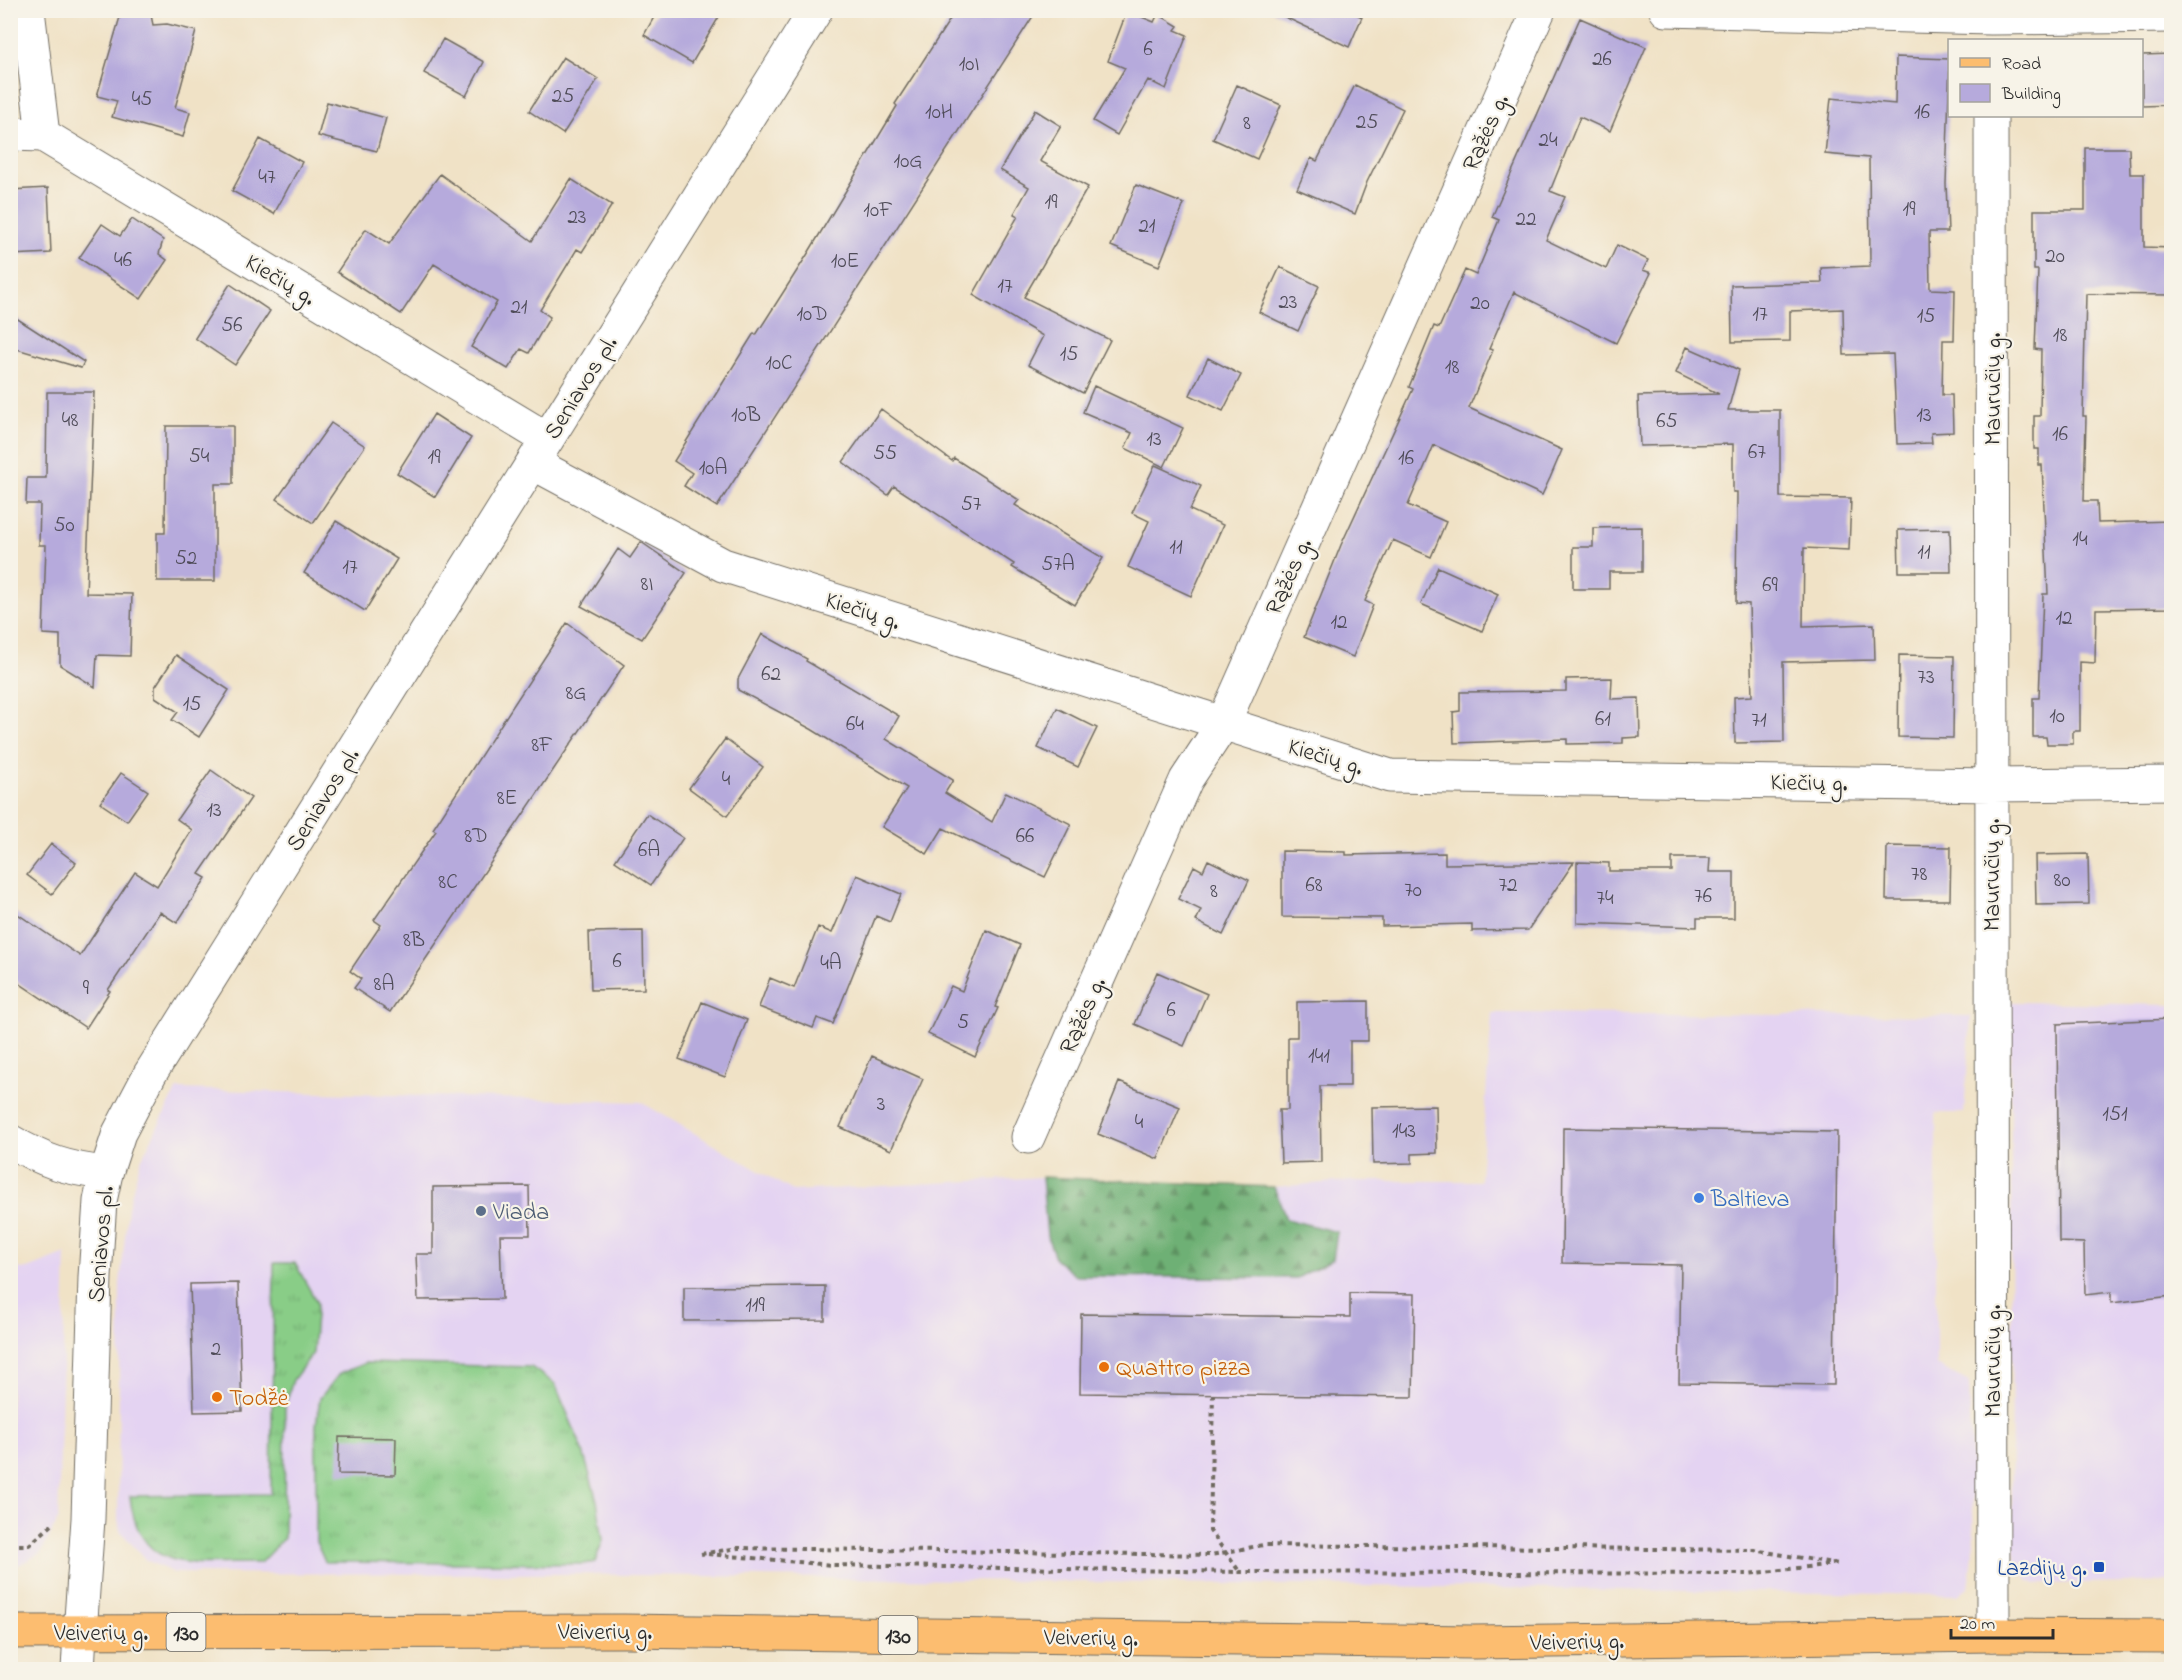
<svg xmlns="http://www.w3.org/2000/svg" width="2182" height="1680" viewBox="0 0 2182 1680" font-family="'Indie Flower',sans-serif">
<defs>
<pattern id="grass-tufts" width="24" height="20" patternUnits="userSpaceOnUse" patternTransform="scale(1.5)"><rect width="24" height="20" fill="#89cd87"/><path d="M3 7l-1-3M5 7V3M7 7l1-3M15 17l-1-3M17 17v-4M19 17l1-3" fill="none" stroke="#76b075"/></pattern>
<pattern id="forest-firs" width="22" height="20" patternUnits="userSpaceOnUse" patternTransform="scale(1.5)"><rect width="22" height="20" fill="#6eb074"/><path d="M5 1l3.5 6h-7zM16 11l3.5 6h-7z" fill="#5b8f5f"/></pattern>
</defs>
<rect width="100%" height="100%" fill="#f7f3e8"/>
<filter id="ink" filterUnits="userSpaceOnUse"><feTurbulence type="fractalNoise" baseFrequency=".0167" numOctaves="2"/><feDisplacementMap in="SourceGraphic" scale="12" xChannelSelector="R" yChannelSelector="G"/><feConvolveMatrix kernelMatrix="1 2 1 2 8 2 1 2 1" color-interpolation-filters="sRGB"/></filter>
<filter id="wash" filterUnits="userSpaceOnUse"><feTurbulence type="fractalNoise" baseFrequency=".008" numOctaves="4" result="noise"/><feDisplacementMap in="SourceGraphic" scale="24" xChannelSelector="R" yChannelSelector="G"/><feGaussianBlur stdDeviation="1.35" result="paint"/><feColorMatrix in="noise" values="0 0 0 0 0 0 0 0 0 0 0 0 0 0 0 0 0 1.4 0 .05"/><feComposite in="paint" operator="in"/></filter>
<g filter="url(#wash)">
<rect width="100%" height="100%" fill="#f0e2c6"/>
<!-- built -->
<path fill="#e4d3f2" d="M 2011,1002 L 2171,1005 L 2171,1581 L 2037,1584 L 2028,1580 L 2016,1561 L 2012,1540 Z
M 1492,1013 L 1971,1016 L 1964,1113 L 1936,1113 L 1936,1365 L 1969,1382 L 1974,1547 L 1968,1587 L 1958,1595 L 571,1574 L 174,1573 L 146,1560 L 120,1531 L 118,1519 L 120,1284 L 128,1208 L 140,1162 L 177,1089 L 641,1102 L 793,1191 L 1042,1177 L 1274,1187 L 1347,1181 L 1480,1181 Z
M 66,1254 L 58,1519 L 41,1553 L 11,1569 L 11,1268 L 28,1269 Z"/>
<!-- grass -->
<path fill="url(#grass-tufts)" stroke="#5a7c59" stroke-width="1.5" d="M 274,1263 L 295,1263 L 317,1303 L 313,1353 L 293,1380 L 285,1406 L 284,1538 L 260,1563 C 197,1562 138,1578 130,1496 L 271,1494 Z
M 365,1363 L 531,1367 L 555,1384 L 582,1448 L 597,1501 L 603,1540 L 595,1562 L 584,1564 L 325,1562 L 316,1542 L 316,1425 L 320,1398 L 339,1374 Z"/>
<!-- forest -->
<path fill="url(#forest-firs)" stroke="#4c6e50" stroke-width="1.5" d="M 1042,1177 L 1274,1187 L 1286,1219 L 1337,1232 L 1333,1259 L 1297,1278 L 1076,1276 L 1056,1260 L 1047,1236 Z"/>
<g id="blocks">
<!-- building -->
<path fill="#b6aadc" d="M 122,10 L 150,10 L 153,25 L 167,24 L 196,31 L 175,108 L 190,112 L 183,137 L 112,117 L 117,101 L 97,96 Z
M 658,10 L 723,10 L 692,63 L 644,35 Z
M 956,10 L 1037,10 L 717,507 L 684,486 L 692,473 L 674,461 L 754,333 L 756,335 L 807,255 L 897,106 L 895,104 Z
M 1270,10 L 1348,10 L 1362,17 L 1349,47 Z
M 1127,11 L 1154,22 L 1158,14 L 1178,26 L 1175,30 L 1187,35 L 1166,89 L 1148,80 L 1117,135 L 1093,121 L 1125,68 L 1108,61 Z
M 1580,18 L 1646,47 L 1610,131 L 1580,117 L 1550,191 L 1565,197 L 1546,240 L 1606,269 L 1617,245 L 1648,260 L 1643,270 L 1651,273 L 1616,343 L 1514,292 L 1489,349 L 1493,350 L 1469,408 L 1562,450 L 1550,478 L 1542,495 L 1434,445 L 1408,505 L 1446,522 L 1431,557 L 1393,540 L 1365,601 L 1373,605 L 1353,657 L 1304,637 L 1341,545 L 1413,389 L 1409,387 L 1434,326 L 1439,328 L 1465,270 L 1476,275 L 1499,220 L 1492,217 Z
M 443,39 L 484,62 L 466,96 L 424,73 Z
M 2172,54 L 2172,105 L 2142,106 L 2142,55 Z
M 563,57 L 598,79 L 563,134 L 529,111 Z
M 1896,57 L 1950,59 L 1946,184 L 1948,232 L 1929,232 L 1930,289 L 1955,290 L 1954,340 L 1943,340 L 1942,395 L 1952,395 L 1953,432 L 1931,433 L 1932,443 L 1897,444 L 1893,354 L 1844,355 L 1843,309 L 1790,311 L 1790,341 L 1732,342 L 1731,285 L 1822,283 L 1821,268 L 1870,266 L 1869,158 L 1825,154 L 1831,98 L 1895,104 Z
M 1237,85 L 1281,105 L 1257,159 L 1213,139 Z
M 1355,85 L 1403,109 L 1367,182 L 1355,214 L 1297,189 L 1311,158 L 1317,161 Z
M 327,102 L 386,118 L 377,151 L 318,136 Z
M 1035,110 L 1061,126 L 1040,161 L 1088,187 L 1024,297 L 1110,340 L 1083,393 L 1028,365 L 1043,336 L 973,295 L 1018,216 L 1014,214 L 1029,187 L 1000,170 Z
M 260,139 L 302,162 L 274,214 L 232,191 Z
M 2085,148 L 2129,148 L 2130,174 L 2144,174 L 2144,247 L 2172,248 L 2172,295 L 2086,294 L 2083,416 L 2086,416 L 2084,501 L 2097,501 L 2098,523 L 2172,521 L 2172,608 L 2096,609 L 2095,663 L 2080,662 L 2080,731 L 2073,731 L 2073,744 L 2047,744 L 2046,737 L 2033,737 L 2033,698 L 2039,698 L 2043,594 L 2048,594 L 2042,465 L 2039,465 L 2039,449 L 2034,449 L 2034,416 L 2040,416 L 2041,350 L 2035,349 L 2038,270 L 2034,270 L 2034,210 L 2085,210 Z
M 440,174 L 532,241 L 571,179 L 612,205 L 582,252 L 577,249 L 540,310 L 550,317 L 529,353 L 521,349 L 508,369 L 471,347 L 497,302 L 434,264 L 401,314 L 337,272 L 366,229 L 389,244 Z
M 1136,185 L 1184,204 L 1159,266 L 1111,246 Z
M 48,188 L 51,253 L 10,255 L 10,190 Z
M 132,219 L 163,240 L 159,254 L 167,260 L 141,299 L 79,258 L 102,224 L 120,236 Z
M 1280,267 L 1319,286 L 1298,331 L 1259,312 Z
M 230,284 L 270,311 L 235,365 L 195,338 Z
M 10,314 L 84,362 L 81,368 L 10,347 Z
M 1687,347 L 1739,370 L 1728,410 L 1780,410 L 1780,497 L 1851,498 L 1849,550 L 1804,548 L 1803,626 L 1874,624 L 1875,660 L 1783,662 L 1784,742 L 1735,743 L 1734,697 L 1752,696 L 1749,604 L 1736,603 L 1737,492 L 1733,492 L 1733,444 L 1640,446 L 1638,396 L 1719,394 L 1676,373 Z
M 1208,358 L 1241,375 L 1223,411 L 1190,395 Z
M 1094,386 L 1183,428 L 1164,467 L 1125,448 L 1132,433 L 1083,412 Z
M 47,392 L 94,392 L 86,593 L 132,594 L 130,656 L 97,655 L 95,687 L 60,665 L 60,635 L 43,634 L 46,545 L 39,545 L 40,504 L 26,504 L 27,478 L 46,478 Z
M 881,409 L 952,461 L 954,458 L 1019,500 L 1015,505 L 1103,558 L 1075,605 L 1012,567 L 1014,564 L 894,486 L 888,495 L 843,462 Z
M 434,414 L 471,438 L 435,497 L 397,473 Z
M 331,423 L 365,446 L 313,523 L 277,499 Z
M 166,426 L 233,426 L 233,484 L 215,484 L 215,581 L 157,581 L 157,533 L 165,533 Z
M 1155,465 L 1201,486 L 1190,510 L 1223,525 L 1191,596 L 1128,567 L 1149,521 L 1132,513 Z
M 336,521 L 397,559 L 365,611 L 304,573 Z
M 1642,527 L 1642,572 L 1609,572 L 1609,589 L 1573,589 L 1573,547 L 1593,547 L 1593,528 Z
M 1950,529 L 1951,572 L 1899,572 L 1898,530 Z
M 641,542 L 686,573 L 642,639 L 581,606 L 618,549 L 630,558 Z
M 1438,567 L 1498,594 L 1482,631 L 1421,604 Z
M 567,623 L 624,665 L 390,1012 L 354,988 L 361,979 L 350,971 L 381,925 L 374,920 L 436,831 L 433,829 Z
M 762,634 L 807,659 L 806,661 L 899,716 L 886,739 L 953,780 L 945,793 L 992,822 L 1006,792 L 1071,824 L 1045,877 L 943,828 L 927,854 L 882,827 L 907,788 L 811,729 L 738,690 L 738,679 Z
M 176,655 L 229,690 L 199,737 L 172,720 L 178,712 L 155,697 L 155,687 Z
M 1899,655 L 1954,656 L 1953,738 L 1898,737 Z
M 1612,678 L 1611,699 L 1639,698 L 1640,737 L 1623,738 L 1623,743 L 1567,744 L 1567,739 L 1454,743 L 1453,712 L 1460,711 L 1460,692 L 1566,691 L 1566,679 Z
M 1057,708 L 1097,728 L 1078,767 L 1038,748 Z
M 725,739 L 763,767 L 727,816 L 689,788 Z
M 211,770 L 251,798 L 199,874 L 206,878 L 177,923 L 160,912 L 108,990 L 110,991 L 86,1028 L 10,977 L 10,909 L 80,956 L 135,872 L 157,886 L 192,830 L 177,819 Z
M 121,773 L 148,791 L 127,821 L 100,803 Z
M 647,814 L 683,838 L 651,885 L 615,861 Z
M 51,844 L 76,863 L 52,894 L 27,875 Z
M 1887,846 L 1951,847 L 1950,900 L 1886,900 Z
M 1282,851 L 1346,852 L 1346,855 L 1445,853 L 1445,864 L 1574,862 L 1528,930 L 1472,931 L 1472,924 L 1382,926 L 1382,918 L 1282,917 Z
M 2088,854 L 2089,904 L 2036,905 L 2035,855 Z
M 1672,858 L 1710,858 L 1709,872 L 1734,872 L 1734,918 L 1697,918 L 1697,927 L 1577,923 L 1577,862 L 1609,863 L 1609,871 L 1672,871 Z
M 1208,860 L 1249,880 L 1223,935 L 1196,921 L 1201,910 L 1178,899 L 1194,866 L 1203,871 Z
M 857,875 L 901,894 L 890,922 L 876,916 L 833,1024 L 817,1018 L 813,1028 L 759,1007 L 770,978 L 794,988 L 818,927 L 832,933 Z
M 986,930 L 1020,945 L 995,1007 L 998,1008 L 975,1057 L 928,1034 L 951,986 L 962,991 Z
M 643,931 L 644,989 L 591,990 L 589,932 Z
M 1157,972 L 1207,994 L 1184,1046 L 1135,1024 Z
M 1368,1001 L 1368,1041 L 1350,1041 L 1350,1086 L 1320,1086 L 1321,1162 L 1281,1163 L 1279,1110 L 1288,1110 L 1288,1037 L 1297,1037 L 1297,1002 Z
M 702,1002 L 747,1020 L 725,1077 L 679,1059 Z
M 2172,1019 L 2172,1296 L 2111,1303 L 2111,1292 L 2085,1295 L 2084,1243 L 2059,1242 L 2057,1024 Z
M 872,1056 L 923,1079 L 891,1150 L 840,1127 Z
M 1119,1082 L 1180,1107 L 1158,1159 L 1098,1134 Z
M 1436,1106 L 1437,1153 L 1412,1154 L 1412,1163 L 1373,1164 L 1372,1107 Z
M 1563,1128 L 1837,1132 L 1834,1385 L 1679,1383 L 1681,1265 L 1562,1263 Z
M 529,1186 L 530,1235 L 500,1235 L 502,1299 L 418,1300 L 416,1254 L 433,1254 L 433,1187 Z
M 238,1283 L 242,1411 L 194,1412 L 190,1284 Z
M 825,1286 L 825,1320 L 684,1321 L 684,1287 Z
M 1350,1293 L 1415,1294 L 1413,1397 L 1080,1393 L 1081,1314 L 1350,1317 Z
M 339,1437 L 396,1438 L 395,1475 L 338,1474 Z"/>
</g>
</g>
<g filter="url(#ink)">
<use href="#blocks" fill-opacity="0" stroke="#706b61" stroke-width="1.5"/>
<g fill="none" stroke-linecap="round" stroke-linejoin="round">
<!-- minor casing -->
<g stroke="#706b61" stroke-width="35">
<path id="minor" d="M 28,10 L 43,135
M 1666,10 L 1991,18 L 2172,16
M 1991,116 L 1993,1635
M 10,134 L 43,135 L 547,439
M 533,463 L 723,565 L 1390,776 L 1992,785 L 2172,783
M 1028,1137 L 1186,780 L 1223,724 L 1539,10
M 10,1141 C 44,1161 67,1169 106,1173
M 78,1670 L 80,1633"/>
</g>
<!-- tertiary casing -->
<g stroke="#706b61" stroke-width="35">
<path id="tertiary" d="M 80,1633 L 88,1519 L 95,1277 L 100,1201 L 106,1173 L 119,1133 L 150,1074 L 816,10"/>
</g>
<!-- primary casing -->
<g stroke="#706b61" stroke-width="35">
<path id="primary" d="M 10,1632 L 624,1631 L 1473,1642 L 1993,1635 L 2172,1636"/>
</g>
<!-- path -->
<path stroke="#706b61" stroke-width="4" stroke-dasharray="4.5 4.5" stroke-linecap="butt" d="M 1213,1394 L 1210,1531 L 1239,1571
M 10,1545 L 29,1545 L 53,1524
M 701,1554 L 738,1548 L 1211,1555 L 1263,1545 L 1754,1550 L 1838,1564
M 708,1554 L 832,1565 L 1239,1572 L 1747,1574 L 1833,1564"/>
<!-- minor -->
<use href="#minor" stroke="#fff" stroke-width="33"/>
<!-- tertiary -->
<use href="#tertiary" stroke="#fff" stroke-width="33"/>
<!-- primary -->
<use href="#primary" stroke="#fcbd6f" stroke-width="33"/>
</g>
</g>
<!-- markers -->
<circle fill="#3f7fe0" stroke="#f7f3e8" stroke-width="2" cx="1699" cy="1198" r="6"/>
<circle fill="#5c6f8a" stroke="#f7f3e8" stroke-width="2" cx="481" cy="1211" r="6"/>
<g fill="#e8710a" stroke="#f7f3e8" stroke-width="2">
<circle cx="1104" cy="1367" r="6"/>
<circle cx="217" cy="1397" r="6"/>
</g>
<rect fill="#1a4fb4" stroke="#f7f3e8" stroke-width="2" x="2093" y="1561" width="12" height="12" rx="3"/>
<g text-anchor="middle" stroke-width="4.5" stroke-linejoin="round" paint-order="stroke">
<!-- number labels -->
<g font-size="21" fill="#4e4b57">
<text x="1148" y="55">6</text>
<text x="1602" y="65">26</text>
<text x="969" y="70">10I</text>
<text x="563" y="102">25</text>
<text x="142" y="105">45</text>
<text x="939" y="118">10H</text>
<text x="1922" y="118">16</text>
<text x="1367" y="128">25</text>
<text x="1247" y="129">8</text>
<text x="1548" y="146">24</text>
<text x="908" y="167">10G</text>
<text x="267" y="183">47</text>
<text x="1051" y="208">19</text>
<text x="1909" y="215">19</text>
<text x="878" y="216">10F</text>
<text x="577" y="223">23</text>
<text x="1526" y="225">22</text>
<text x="1147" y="232">21</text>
<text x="2055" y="262">20</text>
<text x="123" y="266">46</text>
<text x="845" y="267">10E</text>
<text x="1005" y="292">17</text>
<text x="1288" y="308">23</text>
<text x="1480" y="309">20</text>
<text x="519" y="313">21</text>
<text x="812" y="320">10D</text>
<text x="1760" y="320">17</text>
<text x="1926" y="322">15</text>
<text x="232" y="331">56</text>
<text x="2060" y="341">18</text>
<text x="1069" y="360">15</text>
<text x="779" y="369">10C</text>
<text x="1452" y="373">18</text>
<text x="746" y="421">10B</text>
<text x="1924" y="421">13</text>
<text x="70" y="426">48</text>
<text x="1667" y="427">65</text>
<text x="2060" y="440">16</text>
<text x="1154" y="445">13</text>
<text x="1757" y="458">67</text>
<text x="885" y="459">55</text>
<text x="199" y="462">54</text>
<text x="434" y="463">19</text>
<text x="1406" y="464">16</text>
<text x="713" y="474">10A</text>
<text x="971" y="510">57</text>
<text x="64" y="531">50</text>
<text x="2080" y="545">14</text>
<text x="1176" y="553">11</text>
<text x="1924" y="558">11</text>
<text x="186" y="564">52</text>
<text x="1058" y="570">57A</text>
<text x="350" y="573">17</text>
<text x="647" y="590">8I</text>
<text x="1770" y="591">69</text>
<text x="2064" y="624">12</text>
<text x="1339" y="628">12</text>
<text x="771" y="680">62</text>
<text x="1926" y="683">73</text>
<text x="576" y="699">8G</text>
<text x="192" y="710">15</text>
<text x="2057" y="722">10</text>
<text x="1603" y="725">61</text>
<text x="1759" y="726">71</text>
<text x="855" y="730">64</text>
<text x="542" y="751">8F</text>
<text x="726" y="785">4</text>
<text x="507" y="804">8E</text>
<text x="214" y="816">13</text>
<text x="476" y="842">8D</text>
<text x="1025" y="842">66</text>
<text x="649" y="856">6A</text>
<text x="1919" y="880">78</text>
<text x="2062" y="886">80</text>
<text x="448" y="888">8C</text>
<text x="1314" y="891">68</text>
<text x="1508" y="891">72</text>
<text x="1413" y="896">70</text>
<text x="1214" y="897">8</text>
<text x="1703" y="902">76</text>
<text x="1605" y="904">74</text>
<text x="414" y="946">8B</text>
<text x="617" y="967">6</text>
<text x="831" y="969">4A</text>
<text x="384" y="990">8A</text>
<text x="86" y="994">9</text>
<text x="1171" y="1016">6</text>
<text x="963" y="1028">5</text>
<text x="1319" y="1062">141</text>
<text x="881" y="1110">3</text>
<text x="2115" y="1120">151</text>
<text x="1139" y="1128">4</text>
<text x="1404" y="1137">143</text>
<text x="755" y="1311">119</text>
<text x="216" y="1355">2</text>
</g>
<!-- shield labels -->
<g fill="#f7f3e8" stroke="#686764" stroke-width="1.5">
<rect x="166.5" y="1613" width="39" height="38" rx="4.5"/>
<rect x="878.5" y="1616" width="39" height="38" rx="4.5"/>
</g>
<g font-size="22" font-weight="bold" fill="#2b2b2b">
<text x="186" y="1640">130</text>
<text x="898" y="1643">130</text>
</g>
<!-- street labels -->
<g font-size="24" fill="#2b2b2b" stroke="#f7f3e8">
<text transform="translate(1485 132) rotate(-66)" y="8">Rąžės g.</text>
<text transform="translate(281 279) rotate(31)" y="8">Kiečių g.</text>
<text transform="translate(580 387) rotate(-58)" y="8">Seniavos pl.</text>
<text transform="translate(1992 389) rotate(-90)" y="8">Mauručių g.</text>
<text transform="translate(1288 576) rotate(-66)" y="8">Rąžės g.</text>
<text transform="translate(863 610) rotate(18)" y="8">Kiečių g.</text>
<text transform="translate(1326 756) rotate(17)" y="8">Kiečių g.</text>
<text transform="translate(1809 782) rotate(1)" y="8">Kiečių g.</text>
<text transform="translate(322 799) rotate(-58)" y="8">Seniavos pl.</text>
<text transform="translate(1991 875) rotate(-90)" y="8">Mauručių g.</text>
<text transform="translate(1082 1015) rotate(-66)" y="8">Rąžės g.</text>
<text transform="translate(100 1244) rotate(-85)" y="8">Seniavos pl.</text>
<text transform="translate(1992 1361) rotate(-90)" y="8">Mauručių g.</text>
<text x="605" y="1639">Veiverių g.</text>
<text x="101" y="1640">Veiverių g.</text>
<text transform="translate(1091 1637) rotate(1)" y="8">Veiverių g.</text>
<text transform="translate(1577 1641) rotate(-1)" y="8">Veiverių g.</text>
</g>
<!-- shop labels -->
<g font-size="24" fill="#366cbe" stroke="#f7f3e8" text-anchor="start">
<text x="1711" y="1206">Baltieva</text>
</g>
<!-- service labels -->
<g font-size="24" fill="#4e5e75" stroke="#f7f3e8" text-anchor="start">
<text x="493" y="1219">Viada</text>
</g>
<!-- food labels -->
<g font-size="24" fill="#c56008" stroke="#f7f3e8" text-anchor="start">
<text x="1116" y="1375">Quattro pizza</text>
<text x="229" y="1405">Todžė</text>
</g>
<!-- transit labels -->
<g font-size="24" fill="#164399" stroke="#f7f3e8" text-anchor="end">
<text x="2087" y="1575">Lazdijų g.</text>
</g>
</g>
<!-- margin -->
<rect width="2182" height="1680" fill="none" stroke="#f7f3e8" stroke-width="36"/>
<!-- legend -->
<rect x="1948" y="39" width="195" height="78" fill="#f7f3e8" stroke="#a5a39c" stroke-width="1.5"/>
<rect x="1960" y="58" width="30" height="9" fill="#fcbd6f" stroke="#a5a39c" stroke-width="1.5"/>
<text x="2002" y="69" font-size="18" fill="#2b2b2b">Road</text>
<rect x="1960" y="84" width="30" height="18" fill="#b6aadc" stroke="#a5a39c" stroke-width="1.5"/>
<text x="2002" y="99" font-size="18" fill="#2b2b2b">Building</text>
<!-- scale -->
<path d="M1951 1629v9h102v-9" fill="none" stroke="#2b2b2b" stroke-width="3"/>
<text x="1960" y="1629" font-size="18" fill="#2b2b2b" stroke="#f7f3e8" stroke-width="4.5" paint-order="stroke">20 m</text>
</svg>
